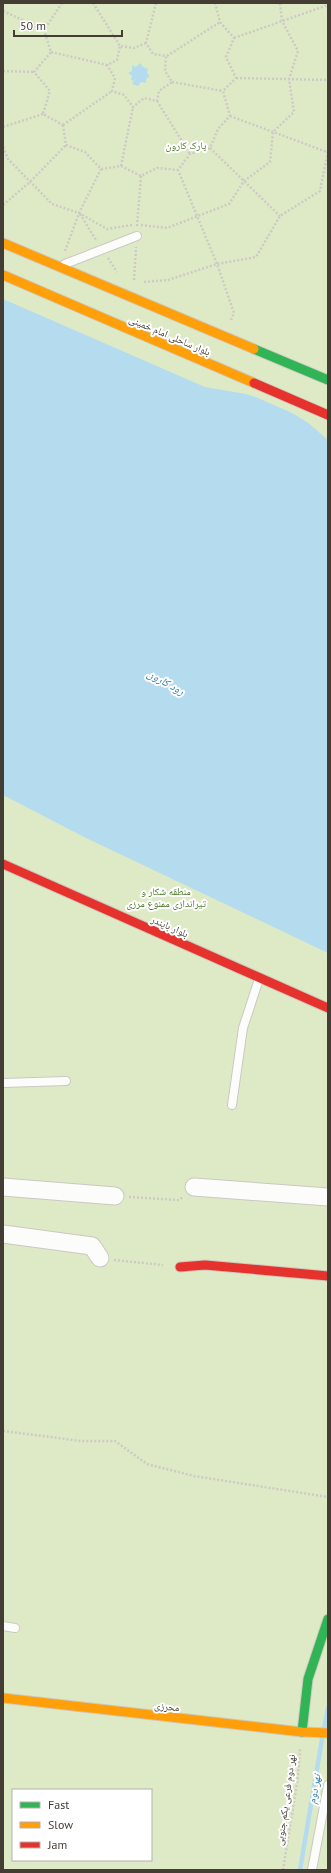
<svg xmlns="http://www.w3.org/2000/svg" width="331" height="1873" viewBox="0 0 331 1873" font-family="'PT Sans','Noto Naskh Arabic',sans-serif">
<rect width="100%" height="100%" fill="#eeece6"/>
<!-- green -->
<path fill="#deeac6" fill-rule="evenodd" d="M 3,3 L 328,3 L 328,1870 L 3,1870 ZM 13,1790 L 151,1790 L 151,1860 L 13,1860 Z"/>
<!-- water -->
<path fill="#b5dbee" d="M 140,63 L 143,67 L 148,69 L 147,73 L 150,76 L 146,79 L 146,83 L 141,82 L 138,86 L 132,84 L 134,81 L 131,80 L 132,76 L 128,73 L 132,71 L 132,65 L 136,67 Z
M 3,299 L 205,387 L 246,394 L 258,398 L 292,413 L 307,422 L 328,440 L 328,953 L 84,837 L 3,795 Z"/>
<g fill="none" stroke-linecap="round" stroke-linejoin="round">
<!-- stream -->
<path stroke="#b5dbee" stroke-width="4.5" d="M 324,1728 L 328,1708
M 300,1870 L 322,1739"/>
<!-- lane casing -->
<g stroke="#cbc8c3" stroke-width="10">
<path id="lane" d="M 65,264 L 137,236
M 3,1083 L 66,1081
M 232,1105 L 243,1028 L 259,979
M 3,1626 L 15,1628
M 312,1870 L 328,1785"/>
</g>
<!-- street casing -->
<g stroke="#cbc8c3" stroke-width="19">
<path id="street" d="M 3,1187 L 115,1196
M 194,1187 L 328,1197
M 3,1234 L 92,1246 L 100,1258"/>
</g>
<!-- fast casing -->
<g stroke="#cec9bd" stroke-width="11">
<path id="fast" d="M 254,349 L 328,380
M 302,1732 L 308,1679 L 328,1619"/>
</g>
<!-- slow casing -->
<g stroke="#cec9bd" stroke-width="11">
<path id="slow" d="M 3,243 L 254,349
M 3,275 L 254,383
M 3,1698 L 302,1732 L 328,1733"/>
</g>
<!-- jam casing -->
<g stroke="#cec9bd" stroke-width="11">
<path id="jam" d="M 254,383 L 328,415
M 3,864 L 328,1008
M 180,1267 L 205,1265 L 328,1276"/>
</g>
<!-- path -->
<path stroke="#cdcac6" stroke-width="2.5" stroke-dasharray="2 2" stroke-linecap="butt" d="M 62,3 L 44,30 L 51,52 L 34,72 L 50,91 L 43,114 L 63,125
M 93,3 L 120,46
M 3,11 L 44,30
M 234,38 L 328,5
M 146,43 L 134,48 L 120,46 L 117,60 L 107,65 L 115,78 L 112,91 L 124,95 L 133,107 L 144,98 L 157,101 L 159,91 L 172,82 L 165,71 L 166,56 L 153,54 L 146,43 L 156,3
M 51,52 L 107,65
M 167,56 L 220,22
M 3,71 L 34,72
M 236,78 L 328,80
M 172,82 L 223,91
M 157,101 L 190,154
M 230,116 L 327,152
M 63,125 L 66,145 L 85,152 L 101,169 L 121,166 L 141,176 L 157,168 L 178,170 L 190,154 L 210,148 L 218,129 L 230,116 L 223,91 L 236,78 L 226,57 L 234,38 L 220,22 L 215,3
M 63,125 L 112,91
M 3,127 L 43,114
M 3,147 L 8,159 L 52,204 L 79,213 L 107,229 L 132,225
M 210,148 L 280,216
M 121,166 L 133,107
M 3,205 L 30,182 L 66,145
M 80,214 L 96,240
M 141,225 L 167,228 L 229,204 L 244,181 L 270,162 L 273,132 L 294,112 L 289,79 L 298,51 L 282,21 L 280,3
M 137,226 L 141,176
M 65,251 L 79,213 L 101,169
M 108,258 L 117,272
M 134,280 L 136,247
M 144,282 L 168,280 L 217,264 L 178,170
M 231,320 L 234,313 L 217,264 L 256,257 L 280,216 L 320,191 L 328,151
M 129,1197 L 179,1200 L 183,1197
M 114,1260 L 163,1265
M 3,1431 L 81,1441 L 115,1441 L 147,1464 L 194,1476 L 328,1497
M 283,1870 L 298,1777 L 300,1748"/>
<!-- lane -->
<use href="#lane" stroke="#fcfcfb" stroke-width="8"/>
<!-- street -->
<use href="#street" stroke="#fcfcfb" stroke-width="17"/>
<!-- fast -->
<use href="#fast" stroke="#30b455" stroke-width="9"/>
<!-- slow -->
<use href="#slow" stroke="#ff9f0a" stroke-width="9"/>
<!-- jam -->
<use href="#jam" stroke="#e5322d" stroke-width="9"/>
</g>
<g text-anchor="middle" stroke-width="4" stroke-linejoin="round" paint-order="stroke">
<!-- park labels -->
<g font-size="10" fill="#497726" stroke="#fff">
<text x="186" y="149">پارک کارون</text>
<text x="166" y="895">منطقه شکار و<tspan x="166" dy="12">تیراندازی ممنوع مرزی</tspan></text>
</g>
<!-- street labels -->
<g font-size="10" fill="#443d33" stroke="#fff">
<text transform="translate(170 335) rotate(23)" y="4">بلوار ساحلی امام خمینی</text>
<text transform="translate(170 926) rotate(24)" y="4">بلوار بایندر</text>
<text transform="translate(167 1706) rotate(6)" y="4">محرزی</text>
<text transform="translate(285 1800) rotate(-82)" y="4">نهر دوم فرعی یکم جنوبی</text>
</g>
<!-- water labels -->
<g font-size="11" font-style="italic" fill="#2a7aaa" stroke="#fff">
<text transform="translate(166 682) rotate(29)" y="4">رود کارون</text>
<text transform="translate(314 1789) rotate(-80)" y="4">نهر دوم</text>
</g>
</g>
<!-- border -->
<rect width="331" height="1873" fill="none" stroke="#443d33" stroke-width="8"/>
<!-- legend -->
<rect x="12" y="1789" width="140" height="72" fill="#ffffff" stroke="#b4b1ad"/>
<rect x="20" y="1802" width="20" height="6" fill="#30b455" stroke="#b4b1ad"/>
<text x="48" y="1809" font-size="12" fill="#443d33">Fast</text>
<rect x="20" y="1822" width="20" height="6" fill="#ff9f0a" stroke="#b4b1ad"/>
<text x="48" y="1829" font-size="12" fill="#443d33">Slow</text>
<rect x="20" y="1842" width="20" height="6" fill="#e5322d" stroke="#b4b1ad"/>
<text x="48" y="1849" font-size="12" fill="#443d33">Jam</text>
<!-- scale -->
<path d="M14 30v6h108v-6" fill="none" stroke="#443d33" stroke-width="2"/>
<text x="20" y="30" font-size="12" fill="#443d33" stroke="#ffffff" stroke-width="3" paint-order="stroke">50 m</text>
</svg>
